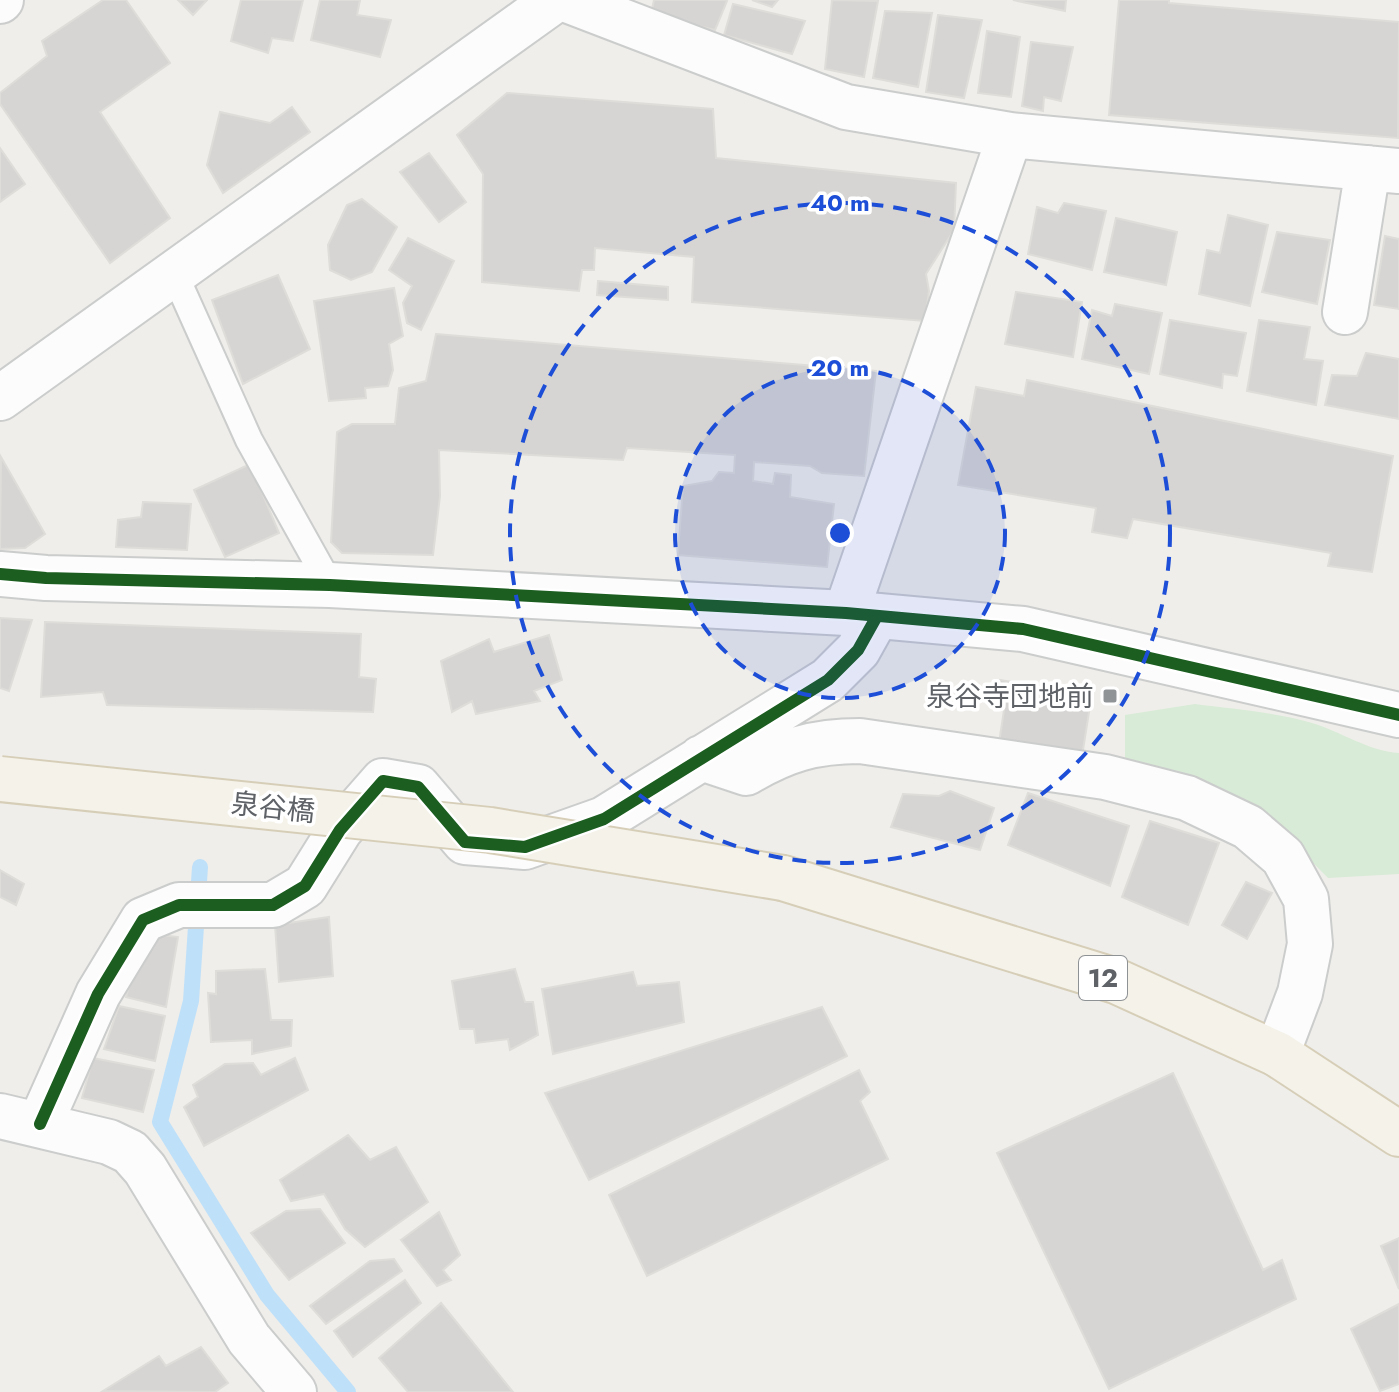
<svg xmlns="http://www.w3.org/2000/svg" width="1399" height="1392" viewBox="0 0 1399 1392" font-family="Jost,'Noto Sans JP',sans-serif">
<rect width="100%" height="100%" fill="#efeeea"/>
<!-- green -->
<path fill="#d8ebd6" d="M 1195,704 C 1232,709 1276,712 1312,723 C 1342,732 1368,751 1399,753 L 1399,874 L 1328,878 L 1255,804 L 1185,805 L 1125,774 L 1125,715 Z"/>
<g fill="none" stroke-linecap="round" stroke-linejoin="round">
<!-- stream -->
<path stroke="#bfe0f9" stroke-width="16" d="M 200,867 L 191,1001 L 160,1122 L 267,1295 L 348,1392"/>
</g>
<!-- building -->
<path fill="#d6d5d3" stroke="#deddd9" stroke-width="2" d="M 103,0 L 126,0 L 170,63 L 100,112 L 170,218 L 110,263 L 0,104 L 0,93 L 47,56 L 42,41 Z
M 178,0 L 207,0 L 193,15 Z
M 241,0 L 303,0 L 293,41 L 272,38 L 268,53 L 231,41 Z
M 320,0 L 360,0 L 357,15 L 391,20 L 380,57 L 311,40 Z
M 654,0 L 725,0 L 727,1 L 715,30 L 651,14 Z
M 752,0 L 778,0 L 772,7 Z
M 832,0 L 878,1 L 864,77 L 825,69 Z
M 1013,0 L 1066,0 L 1065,11 Z
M 1119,0 L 1169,0 L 1169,3 L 1399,22 L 1398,138 L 1109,115 Z
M 733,4 L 805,21 L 792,54 L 724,35 Z
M 885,11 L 932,13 L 918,87 L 873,78 Z
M 938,15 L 982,20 L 964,98 L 926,92 Z
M 987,31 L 1020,37 L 1011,97 L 978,93 Z
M 1031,42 L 1073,47 L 1061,101 L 1044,97 L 1043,111 L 1022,106 Z
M 507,93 L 713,109 L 716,158 L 956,183 L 954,230 L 926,274 L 929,291 L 925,321 L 692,302 L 694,257 L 595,248 L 594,270 L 582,270 L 579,291 L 482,282 L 483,174 L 457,135 Z
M 292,107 L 310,132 L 223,193 L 207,165 L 220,112 L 270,123 Z
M 0,148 L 25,184 L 0,202 Z
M 429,153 L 466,202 L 439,222 L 400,172 Z
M 362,199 L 397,227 L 372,272 L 351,280 L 330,270 L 328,245 L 347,205 Z
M 1064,203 L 1106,211 L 1092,270 L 1028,254 L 1037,207 L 1058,213 Z
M 1228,215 L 1268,225 L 1250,306 L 1199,294 L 1207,250 L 1220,253 Z
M 1116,218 L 1177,232 L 1166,285 L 1104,272 Z
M 1277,232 L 1330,240 L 1317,304 L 1262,292 Z
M 1385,236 L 1399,239 L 1399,309 L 1374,305 Z
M 408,238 L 454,261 L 421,330 L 407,323 L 403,303 L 412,286 L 389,270 Z
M 278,275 L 310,349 L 243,384 L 212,300 Z
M 598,281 L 668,287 L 668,300 L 597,295 Z
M 394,288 L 403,336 L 389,344 L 393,370 L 388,386 L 365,388 L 366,398 L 329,401 L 314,301 Z
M 1016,292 L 1082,302 L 1073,357 L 1005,344 Z
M 1115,304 L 1162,313 L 1149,374 L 1082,359 L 1092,310 L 1112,316 Z
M 1170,320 L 1246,333 L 1237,376 L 1223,374 L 1222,388 L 1160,374 Z
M 1259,320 L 1310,327 L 1304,359 L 1323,361 L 1316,405 L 1247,391 Z
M 436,334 L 876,371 L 864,476 L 822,473 L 810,466 L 754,462 L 753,481 L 773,484 L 775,473 L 791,475 L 790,497 L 834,504 L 827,567 L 678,555 L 683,486 L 712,481 L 719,472 L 734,473 L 735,455 L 627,448 L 623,460 L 439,450 L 440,496 L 433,555 L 342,553 L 331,542 L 337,432 L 352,424 L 395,424 L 399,388 L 426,381 Z
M 1366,353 L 1399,359 L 1399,419 L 1325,405 L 1332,375 L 1357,376 Z
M 1027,380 L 1393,456 L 1372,572 L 1328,566 L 1331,553 L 1133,519 L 1127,538 L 1092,532 L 1096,508 L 958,485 L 976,387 L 1024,396 Z
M 1,457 L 45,534 L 25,548 L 0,549 Z
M 250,464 L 279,533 L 225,557 L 194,490 Z
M 143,502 L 191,504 L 187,550 L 116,547 L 118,520 L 141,517 Z
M 0,618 L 32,620 L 9,691 L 0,688 Z
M 45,622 L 361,634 L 359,677 L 376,679 L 373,712 L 107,705 L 103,692 L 41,697 Z
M 549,635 L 562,680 L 534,691 L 540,701 L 476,714 L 472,701 L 452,712 L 441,661 L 489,639 L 494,652 Z
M 1000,680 L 1079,693 L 1077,705 L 1090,706 L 1082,756 L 999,743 L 1006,697 L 997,696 Z
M 950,791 L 994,808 L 980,850 L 891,827 L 903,794 L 939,796 Z
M 1028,793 L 1129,826 L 1110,886 L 1008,845 Z
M 1150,821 L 1219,843 L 1188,925 L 1122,897 Z
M 0,870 L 24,884 L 16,905 L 0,897 Z
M 1246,882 L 1272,893 L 1247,939 L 1222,925 Z
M 329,917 L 333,976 L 279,982 L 275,925 Z
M 161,935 L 178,937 L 166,1007 L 126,997 L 136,962 Z
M 265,969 L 271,1020 L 292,1020 L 291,1046 L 252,1054 L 252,1040 L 211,1042 L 208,993 L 216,994 L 216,971 Z
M 515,969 L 525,1002 L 533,1002 L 538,1035 L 510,1050 L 508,1039 L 476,1043 L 474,1029 L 460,1029 L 452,981 Z
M 633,972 L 637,986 L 679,982 L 684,1022 L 553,1054 L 542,989 Z
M 119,1006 L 165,1016 L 155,1061 L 104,1049 Z
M 822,1007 L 847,1056 L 589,1180 L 545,1093 Z
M 93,1058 L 154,1070 L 143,1112 L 82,1098 Z
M 295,1058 L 308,1090 L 204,1146 L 184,1107 L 198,1097 L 193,1085 L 225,1064 L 253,1063 L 261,1075 Z
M 859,1070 L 870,1092 L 860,1101 L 888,1159 L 647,1276 L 609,1195 Z
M 1173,1073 L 1263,1270 L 1282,1260 L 1296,1299 L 1109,1389 L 997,1153 Z
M 348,1135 L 370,1160 L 396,1147 L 428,1202 L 365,1247 L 345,1229 L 324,1194 L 291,1201 L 280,1180 Z
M 320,1209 L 345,1243 L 289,1280 L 251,1233 L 286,1211 Z
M 439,1212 L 460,1255 L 443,1270 L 451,1280 L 437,1286 L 401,1240 Z
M 1399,1238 L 1399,1289 L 1381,1246 Z
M 394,1259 L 402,1271 L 326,1324 L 310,1306 L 370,1261 Z
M 405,1280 L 421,1303 L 353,1357 L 334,1331 Z
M 441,1303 L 513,1392 L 408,1392 L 379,1358 Z
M 1399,1304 L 1399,1384 L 1380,1391 L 1351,1329 Z
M 201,1347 L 228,1383 L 215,1392 L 103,1391 L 159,1356 L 166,1366 Z"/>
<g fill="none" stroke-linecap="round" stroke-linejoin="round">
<!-- service casing -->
<g stroke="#cbcccc" stroke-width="30">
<path id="service" d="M 174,273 L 249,440 L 330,585"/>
</g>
<!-- minor casing -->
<g stroke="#cbcccc" stroke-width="48">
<path id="minor" d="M 567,0 L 846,107 L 1010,135 L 1399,171
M 0,1 L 1,0
M 1345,312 L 1368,168
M 846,613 L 1010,135
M 701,758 L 746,773 C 785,750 814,741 860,741 L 1105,777 L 1187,798 L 1248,827 L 1283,857 L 1306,899 L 1310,944 L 1300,993 L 1277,1054
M 0,1116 L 109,1142 L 130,1152 L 145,1169 L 249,1339 L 294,1392
M 40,1124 L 98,994 L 143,920 L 179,905 L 273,905 L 305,886 L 340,830 L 383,781 L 418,787 L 465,842 L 525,847 L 604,819 L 828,680 L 858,650 L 877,616"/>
</g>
<!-- tertiary casing -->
<g stroke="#cbcccc" stroke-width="48">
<path id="tertiary" d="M 0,398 L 555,0
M 0,574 L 46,578 L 330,585 L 846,613 L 1023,629 L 1399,715"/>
</g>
<!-- primary casing -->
<g stroke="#d7ceb8" stroke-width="48">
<path id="primary" d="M 783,878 L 1116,981 L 1277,1054 L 1399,1134"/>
</g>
<!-- service -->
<use href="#service" stroke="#fdfcfc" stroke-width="26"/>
<!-- minor -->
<use href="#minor" stroke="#fdfcfc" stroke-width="44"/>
<!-- tertiary -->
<use href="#tertiary" stroke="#fdfcfc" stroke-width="44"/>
<!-- primary -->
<use href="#primary" stroke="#f4f2e9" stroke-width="44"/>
<!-- primary-bridge casing -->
<g stroke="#d7ceb8" stroke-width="48" stroke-linecap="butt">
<path id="primary-bridge" d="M 0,779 L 490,830 L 783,878"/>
</g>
<!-- primary-bridge -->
<use href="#primary-bridge" stroke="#f4f2e9" stroke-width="44"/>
<!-- cycleway casing -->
<g stroke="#fff" stroke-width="17">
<path id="cycleway" d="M 0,574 L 46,578 L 330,585 L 846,613 L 1023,629 L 1399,715
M 40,1124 L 98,994 L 143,920 L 179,905 L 273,905 L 305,886 L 340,830 L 383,781 L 418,787 L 465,842 L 525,847 L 604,819 L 828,680 L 858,650 L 877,616"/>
</g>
<!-- cycleway -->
<use href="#cycleway" stroke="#1b5e20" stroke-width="12"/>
</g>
<!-- distance rings -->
<circle cx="840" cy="533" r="165" fill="#1d4ed8" fill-opacity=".12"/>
<g fill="none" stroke="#1d4ed8" stroke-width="4" stroke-dasharray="14 10">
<circle cx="840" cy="533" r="165"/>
<circle cx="840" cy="533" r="330"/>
</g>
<!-- markers -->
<rect fill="#919496" stroke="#fff" stroke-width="3" x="1102" y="688" width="16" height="16" rx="4"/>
<g text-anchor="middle" stroke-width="7" stroke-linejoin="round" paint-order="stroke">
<!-- shield labels -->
<rect fill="#fff" stroke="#8f9295" stroke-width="2" x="1079" y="956" width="48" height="44" rx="6"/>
<g font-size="26" font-weight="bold" fill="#5f6368">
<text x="1103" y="987">12</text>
</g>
<!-- poi labels -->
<g font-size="28" fill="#5f6368" stroke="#fff" text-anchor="end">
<text x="1094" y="706">泉谷寺団地前</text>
</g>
<!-- street labels -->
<g font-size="28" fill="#5f6368" stroke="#fff">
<text transform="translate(273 807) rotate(6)" y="10">泉谷橋</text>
</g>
</g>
<circle cx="840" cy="533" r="12" fill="#1d4ed8" stroke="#fff" stroke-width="4"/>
<g font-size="24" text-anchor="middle" font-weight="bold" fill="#1d4ed8" stroke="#fff" stroke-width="7" stroke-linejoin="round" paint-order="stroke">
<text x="840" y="211">40 m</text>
<text x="840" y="376">20 m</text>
</g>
</svg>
